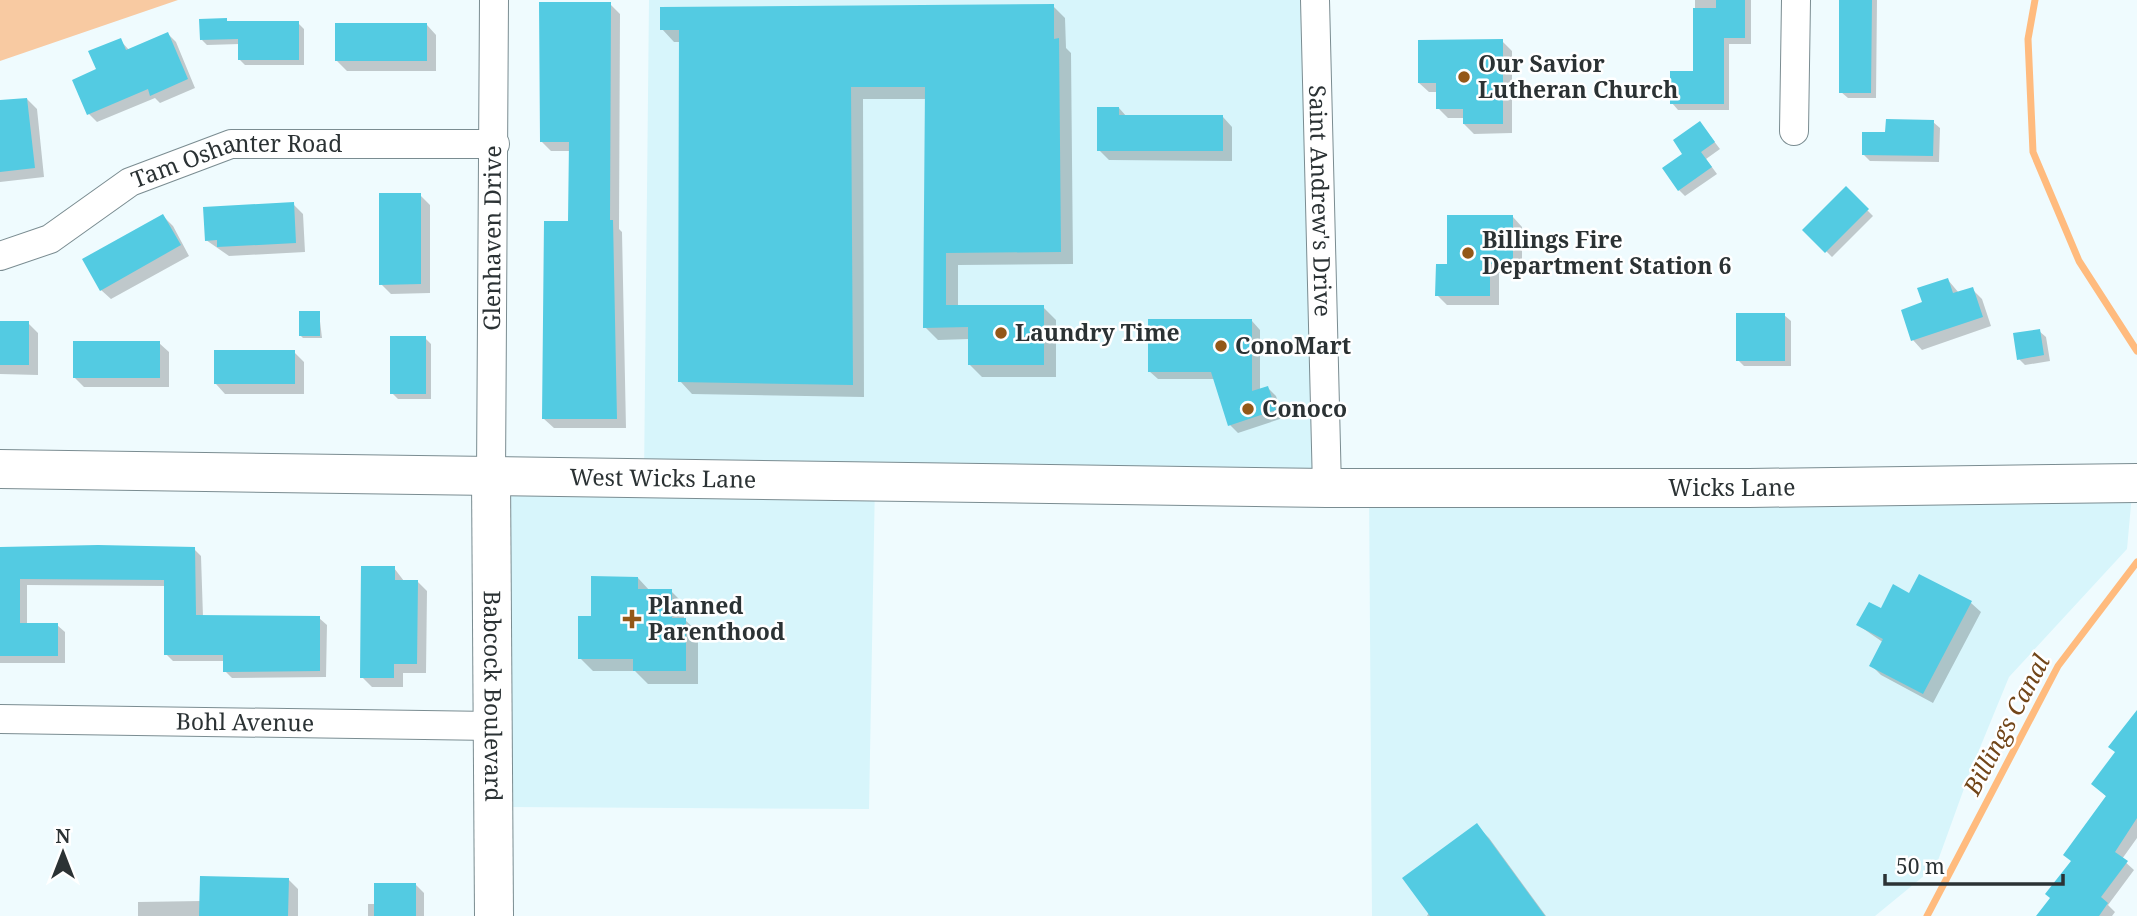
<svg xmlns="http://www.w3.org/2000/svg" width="2137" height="916" viewBox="0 0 2137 916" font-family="'Noto Serif',serif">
<rect width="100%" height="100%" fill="#effbfe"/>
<!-- built -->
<path fill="#d7f5fb" d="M 649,0 L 1315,0 L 1327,488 L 875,481 L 869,809 L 492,807 L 491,476 L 644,478 Z
M 2133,483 L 2127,549 L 2009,677 L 1970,772 L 1936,866 L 1875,916 L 1372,916 L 1369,488 Z"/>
<!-- grass -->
<path fill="#f8caa2" d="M 0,0 L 178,0 L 0,61 Z"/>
<!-- shadow -->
<path fill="#0003" d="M 1695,0 L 1751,0 L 1751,44 L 1729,44 L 1729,110 L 1678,110 L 1672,103 L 1695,72 Z
M 1841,0 L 1877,0 L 1876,98 L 1848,98 L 1841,92 Z
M 610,4 L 620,14 L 619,229 L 622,232 L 626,428 L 554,428 L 544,419 L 570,222 L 570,151 L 551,151 L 541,141 Z
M 1053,6 L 1065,18 L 1066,48 L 1071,53 L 1073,264 L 958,265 L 958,307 L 1043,307 L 1056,320 L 1056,377 L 982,377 L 969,364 L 969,339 L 938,340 L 925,327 L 927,99 L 863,99 L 864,397 L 692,394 L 680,381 L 681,42 L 674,42 L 662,29 Z
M 226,20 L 230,23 L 298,23 L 304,29 L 304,65 L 245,65 L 240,60 L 240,44 L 207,45 L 202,40 Z
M 427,25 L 436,35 L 436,71 L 347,71 L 337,61 Z
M 168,34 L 176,42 L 195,88 L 160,103 L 155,98 L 97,122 L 89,114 L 98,70 L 120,40 L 129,50 Z
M 1502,41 L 1512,51 L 1512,133 L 1474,134 L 1464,124 L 1464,118 L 1448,118 L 1438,108 L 1438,92 L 1429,92 L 1419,83 Z
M 27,99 L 37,109 L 44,177 L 0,182 L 0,102 Z
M 1119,108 L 1127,117 L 1223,117 L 1232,127 L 1232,161 L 1109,160 L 1099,150 Z
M 1933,122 L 1940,128 L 1939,162 L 1870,161 L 1864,155 L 1887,134 Z
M 1700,123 L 1720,149 L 1706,159 L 1717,174 L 1685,196 L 1679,190 L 1685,155 Z
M 1846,189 L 1873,216 L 1832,257 L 1805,230 Z
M 420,195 L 430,205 L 430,293 L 391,294 L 381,284 Z
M 293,204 L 303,214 L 305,252 L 229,256 L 206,240 Z
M 163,216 L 173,226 L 189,256 L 111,299 L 101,290 Z
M 1513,217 L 1522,227 L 1522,273 L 1499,273 L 1499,305 L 1447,305 L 1437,295 L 1449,266 Z
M 1948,280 L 1959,293 L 1972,289 L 1982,299 L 1991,326 L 1922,350 L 1913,340 L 1924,304 Z
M 319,313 L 322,338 L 303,338 L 300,335 Z
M 1784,315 L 1791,321 L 1791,366 L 1744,366 L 1738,360 Z
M 1252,321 L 1260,330 L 1260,390 L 1268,388 L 1276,396 L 1283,418 L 1238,433 L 1230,425 L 1215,379 L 1158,379 L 1149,371 Z
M 0,323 L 28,323 L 38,333 L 38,375 L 0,374 Z
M 2039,331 L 2046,337 L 2050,361 L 2025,365 L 2019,359 Z
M 425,338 L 431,344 L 431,399 L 398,399 L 392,393 Z
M 159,343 L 169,352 L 169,387 L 84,387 L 74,377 Z
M 294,352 L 304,362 L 304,394 L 225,394 L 216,384 Z
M 0,549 L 194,549 L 201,556 L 203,617 L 319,618 L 327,625 L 326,677 L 232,678 L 225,671 L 225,661 L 173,661 L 166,654 L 166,586 L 27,585 L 27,625 L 57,625 L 65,632 L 65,663 L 0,663 Z
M 394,568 L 404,581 L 417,581 L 427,591 L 426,673 L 403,673 L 403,687 L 372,687 L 362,677 Z
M 638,578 L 650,591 L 671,591 L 684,604 L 684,619 L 698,632 L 698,684 L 648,684 L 635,671 L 593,671 L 580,658 L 593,618 Z
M 1971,603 L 1981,612 L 1933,703 L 1881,675 L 1872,666 L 1884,643 L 1858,625 L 1882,610 Z
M 2137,713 L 2137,838 L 2122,859 L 2134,870 L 2108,905 L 2115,912 L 2112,916 L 2039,916 L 2073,862 L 2107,797 L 2093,784 L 2116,753 Z
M 1477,826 L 1489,838 L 1546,916 L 1427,916 Z
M 288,879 L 298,889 L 298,916 L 138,916 L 138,902 L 201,901 Z
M 416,885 L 424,893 L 424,916 L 368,916 L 368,904 L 376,904 Z"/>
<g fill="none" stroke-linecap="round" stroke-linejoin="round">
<!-- stream -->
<path stroke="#ffbb7e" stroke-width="7" d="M 2035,0 L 2028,39 L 2033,152 L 2079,261 L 2137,351
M 1927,916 L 2058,666 L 2137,562"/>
</g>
<!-- building -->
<path fill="#53cbe2" d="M 1716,0 L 1745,0 L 1745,38 L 1724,38 L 1724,104 L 1670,104 L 1670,71 L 1693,71 L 1693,8 L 1716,8 Z
M 1839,0 L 1872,0 L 1871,93 L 1839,93 Z
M 539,2 L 611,2 L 610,220 L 613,220 L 617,419 L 542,419 L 544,221 L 568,221 L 569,142 L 540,142 Z
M 1054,4 L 1054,39 L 1059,38 L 1061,252 L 946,253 L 946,305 L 1044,305 L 1044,365 L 968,365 L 968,327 L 923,328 L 925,87 L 851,87 L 853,385 L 678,382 L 679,30 L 660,30 L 660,7 Z
M 227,18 L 227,21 L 299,21 L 299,60 L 238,60 L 238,39 L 200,40 L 199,19 Z
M 335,23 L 427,23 L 427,61 L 335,61 Z
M 168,32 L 188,79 L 150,96 L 148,89 L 87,115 L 72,80 L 96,69 L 88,51 L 121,38 L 126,50 Z
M 1503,39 L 1503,124 L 1463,124 L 1463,109 L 1436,109 L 1436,83 L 1418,83 L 1418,40 Z
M 27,98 L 35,168 L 0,172 L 0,100 Z
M 1097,107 L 1119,107 L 1119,115 L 1223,115 L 1223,151 L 1097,151 Z
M 1886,119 L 1934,120 L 1933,156 L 1862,155 L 1862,132 L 1885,132 Z
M 1700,121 L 1715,142 L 1701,152 L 1712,167 L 1678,191 L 1662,168 L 1682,154 L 1673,140 Z
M 1846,186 L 1869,209 L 1825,253 L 1802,230 Z
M 379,193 L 421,193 L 421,284 L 379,285 Z
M 294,202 L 296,243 L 217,247 L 217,240 L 205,241 L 203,207 Z
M 163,214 L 181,245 L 100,291 L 82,259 Z
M 1447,215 L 1513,215 L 1513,264 L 1490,264 L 1490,296 L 1435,296 L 1436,264 L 1447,264 Z
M 1948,278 L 1953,293 L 1973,287 L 1983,317 L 1911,341 L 1901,310 L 1922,302 L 1917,288 Z
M 299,311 L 320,311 L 320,336 L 299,336 Z
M 1736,313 L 1785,313 L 1785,361 L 1736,361 Z
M 1148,319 L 1252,319 L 1252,391 L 1268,386 L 1276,410 L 1228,426 L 1211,372 L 1148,372 Z
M 0,321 L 29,321 L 29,365 L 0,365 Z
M 2040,329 L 2044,355 L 2017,360 L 2013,333 Z
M 390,336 L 426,336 L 426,394 L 390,394 Z
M 73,341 L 160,341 L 160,378 L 73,378 Z
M 214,350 L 295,350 L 295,384 L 214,384 Z
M 98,545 L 195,547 L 196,615 L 320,616 L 320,671 L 223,672 L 223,655 L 164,655 L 164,580 L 20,579 L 20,623 L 58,623 L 58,656 L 0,656 L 0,547 Z
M 361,566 L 395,566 L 395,580 L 418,580 L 417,664 L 394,664 L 394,678 L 360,678 Z
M 1919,574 L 1972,601 L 1923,694 L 1869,666 L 1883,639 L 1856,625 L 1869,602 L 1881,608 L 1893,584 L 1909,593 Z
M 591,576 L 638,577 L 638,589 L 672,589 L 672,618 L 686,618 L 686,671 L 633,671 L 633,659 L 578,659 L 578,616 L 591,616 Z
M 2137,710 L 2137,818 L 2115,852 L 2128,861 L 2101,897 L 2108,903 L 2099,916 L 2036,916 L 2050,898 L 2045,894 L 2071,861 L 2063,855 L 2106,796 L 2091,784 L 2115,752 L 2108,747 Z
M 1477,823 L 1545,916 L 1430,916 L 1402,878 Z
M 200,876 L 289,878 L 288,916 L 199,916 Z
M 374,883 L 416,883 L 416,916 L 374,916 Z"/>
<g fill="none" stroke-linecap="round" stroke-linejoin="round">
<!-- street casing -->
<g stroke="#7a8c91" stroke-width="30">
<g id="street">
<path id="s1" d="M 1315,0 L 1327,488"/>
<path d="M 1794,131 L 1796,0"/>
<path id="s2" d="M 0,256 L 50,239 L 130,182 L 231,144 L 495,144"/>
<path id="s3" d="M 491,476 L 494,0"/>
<path id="s4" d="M 0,719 L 492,726"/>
</g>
</g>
<!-- secondary casing -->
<g stroke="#7a8c91" stroke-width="40">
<g id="secondary">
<path id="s5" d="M 0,469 L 1327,488 L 1749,488 L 2137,483"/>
<path id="s6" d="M 491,476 L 494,916"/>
</g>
</g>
<!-- street -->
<use href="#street" stroke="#fff" stroke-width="28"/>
<!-- secondary -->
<use href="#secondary" stroke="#fff" stroke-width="38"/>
</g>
<!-- markers -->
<g fill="#935818" stroke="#fff" stroke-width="2.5">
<circle cx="1464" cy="77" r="7"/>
<circle cx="1468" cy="253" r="7"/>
<circle cx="1001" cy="333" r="7"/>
<circle cx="1221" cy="346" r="7"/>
<circle cx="1248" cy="409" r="7"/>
<path d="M628.5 608.5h7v7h7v7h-7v7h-7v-7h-7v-7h7z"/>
</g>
<g text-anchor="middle" stroke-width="5" stroke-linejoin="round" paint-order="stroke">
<!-- poi labels -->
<g font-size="23" font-weight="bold" fill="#2b3234" stroke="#fff" text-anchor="start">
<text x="1478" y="72">Our Savior<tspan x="1478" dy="26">Lutheran Church</tspan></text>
<text x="1482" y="248">Billings Fire<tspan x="1482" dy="26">Department Station 6</tspan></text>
<text x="1015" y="341">Laundry Time</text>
<text x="1235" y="354">ConoMart</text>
<text x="1262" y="417">Conoco</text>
<text x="648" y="614">Planned<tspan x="648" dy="26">Parenthood</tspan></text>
</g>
<!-- street labels -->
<g font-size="23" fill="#2b3234" stroke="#fff">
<text dy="8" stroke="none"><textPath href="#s2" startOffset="262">Tam Oshanter Road</textPath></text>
<text dy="8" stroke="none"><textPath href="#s1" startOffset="201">Saint Andrew's Drive</textPath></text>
<text dy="8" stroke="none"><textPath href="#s3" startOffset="238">Glenhaven Drive</textPath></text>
<text dy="8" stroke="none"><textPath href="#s5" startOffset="663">West Wicks Lane</textPath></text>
<text dy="8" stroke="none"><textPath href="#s5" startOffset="1732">Wicks Lane</textPath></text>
<text dy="8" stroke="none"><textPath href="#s6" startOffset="220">Babcock Boulevard</textPath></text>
<text dy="8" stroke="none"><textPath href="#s4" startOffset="245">Bohl Avenue</textPath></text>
</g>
<!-- water labels -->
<g font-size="24" font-style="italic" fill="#724619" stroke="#fff">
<text transform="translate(2007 725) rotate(-62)" y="8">Billings Canal</text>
</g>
</g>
<!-- north arrow -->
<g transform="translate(63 853)" stroke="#ffffff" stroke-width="5" paint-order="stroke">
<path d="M0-5L12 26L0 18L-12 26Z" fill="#2b3234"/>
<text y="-10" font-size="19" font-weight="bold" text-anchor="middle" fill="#2b3234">N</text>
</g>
<!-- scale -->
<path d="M1885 874v10h178v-10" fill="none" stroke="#2b3234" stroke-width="3.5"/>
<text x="1896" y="874" font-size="21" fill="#2b3234" stroke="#ffffff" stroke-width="5" paint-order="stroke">50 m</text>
</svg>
